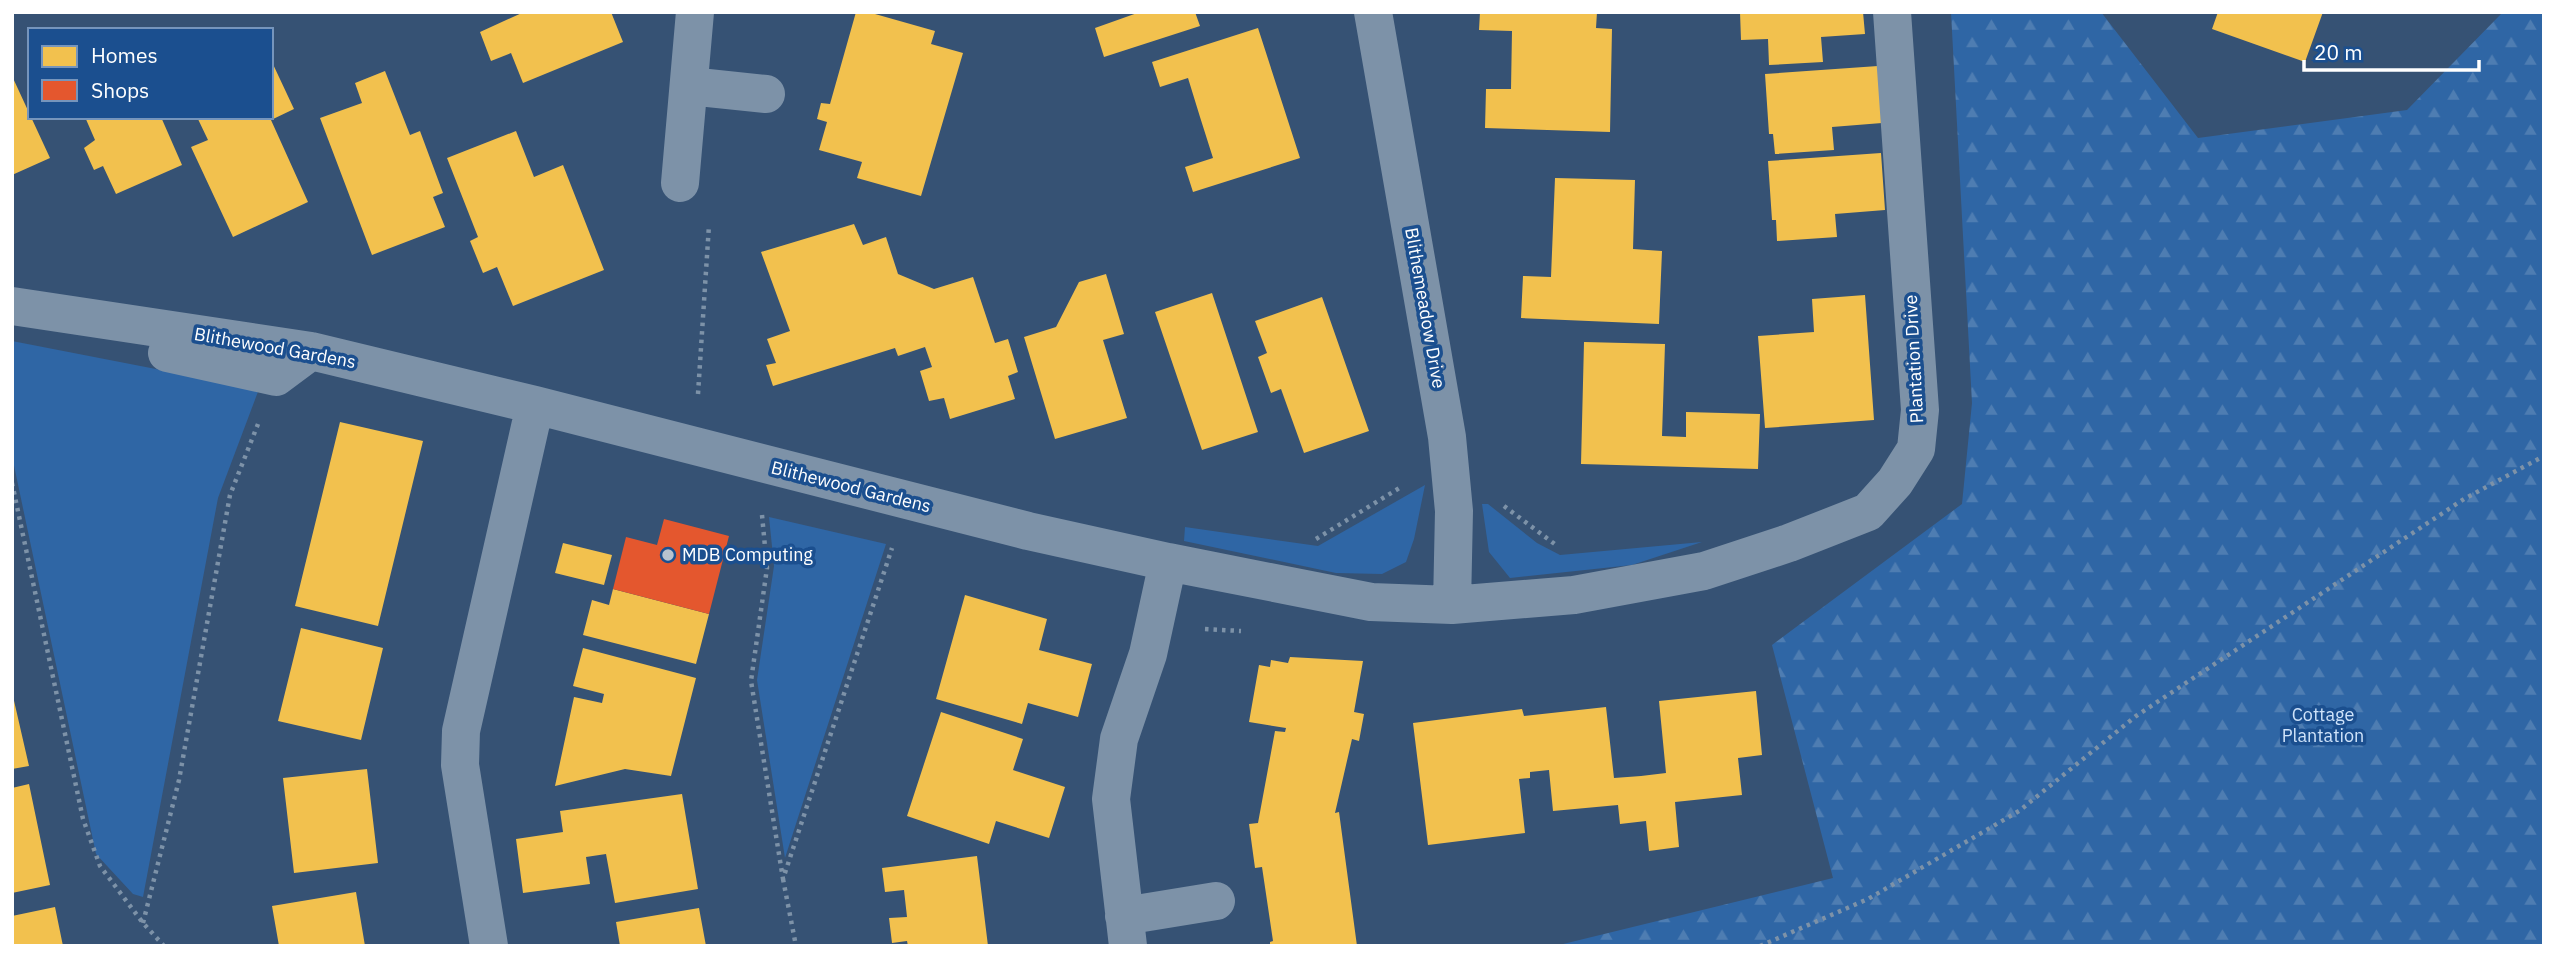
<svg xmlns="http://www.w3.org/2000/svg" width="2556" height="958" viewBox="0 0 2556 958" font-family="'IBM Plex Sans',sans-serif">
<defs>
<pattern id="forest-firs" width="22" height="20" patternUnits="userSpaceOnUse" patternTransform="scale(1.75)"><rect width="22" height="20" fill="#2f66a5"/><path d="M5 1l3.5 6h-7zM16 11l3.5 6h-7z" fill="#4e7db2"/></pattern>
</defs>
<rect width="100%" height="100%" fill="#365274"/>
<!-- green -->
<path fill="#2f66a5" d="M 12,341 L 259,389 L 218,498 L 143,897 L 133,894 L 96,854 L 12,456 Z
M 1425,485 L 1414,539 L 1406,562 L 1382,574 L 1336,573 L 1184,541 L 1185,527 L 1318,546 Z
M 1482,504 L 1488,504 L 1537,543 L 1560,555 L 1702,542 L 1632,565 L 1510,578 L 1489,552 Z
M 769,517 L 886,544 L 785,858 L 757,680 L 774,566 Z"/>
<!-- forest -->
<path fill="url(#forest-firs)" d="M 1951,12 L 2101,12 L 2198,138 L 2407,110 L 2503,12 L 2544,12 L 2544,946 L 1555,946 L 1833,878 L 1772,645 L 1962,504 L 1972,403 Z"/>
<!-- homes -->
<path fill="#f2c14e" d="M 524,12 L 611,12 L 623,42 L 523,83 L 511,53 L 491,61 L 480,32 Z
M 856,12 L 868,12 L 935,31 L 931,44 L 963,53 L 921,196 L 857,178 L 862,162 L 819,150 L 827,122 L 817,119 L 821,103 L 830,104 Z
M 1140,12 L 1195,12 L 1200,26 L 1104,57 L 1095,28 Z
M 1480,12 L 1597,12 L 1596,28 L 1612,29 L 1610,132 L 1485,128 L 1486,89 L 1511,89 L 1512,31 L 1479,30 Z
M 1740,12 L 1863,12 L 1865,34 L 1821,37 L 1823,62 L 1769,65 L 1768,39 L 1741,40 Z
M 2218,12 L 2323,12 L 2305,62 L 2212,29 Z
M 1258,28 L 1300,158 L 1193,192 L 1185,167 L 1213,158 L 1200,117 L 1188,78 L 1160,87 L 1152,62 Z
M 271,60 L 294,109 L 271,120 L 308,202 L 233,237 L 191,147 L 208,140 L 197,117 L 271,117 Z
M 1878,66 L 1882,123 L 1832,127 L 1834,150 L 1775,154 L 1773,134 L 1769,134 L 1765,74 Z
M 385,71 L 410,135 L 420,131 L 443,193 L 433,197 L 445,227 L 372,255 L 320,118 L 362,103 L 355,83 Z
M 12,76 L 50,158 L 12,175 Z
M 85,117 L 161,117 L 182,165 L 116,194 L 103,166 L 94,170 L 84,148 L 95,140 Z
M 516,131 L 534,177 L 563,165 L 604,270 L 513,306 L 497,267 L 483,273 L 470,241 L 478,237 L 447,158 Z
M 1881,153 L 1885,210 L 1835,214 L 1837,237 L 1777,241 L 1776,220 L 1772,220 L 1768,161 Z
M 1555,178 L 1635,180 L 1633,249 L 1662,251 L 1659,324 L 1521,318 L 1523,276 L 1551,277 Z
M 854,224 L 863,245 L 886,237 L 898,274 L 934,289 L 973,277 L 995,343 L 1008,339 L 1018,372 L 1008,376 L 1015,399 L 950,419 L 944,398 L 929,401 L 920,371 L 932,367 L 925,347 L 898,356 L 895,348 L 773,386 L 766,365 L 776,363 L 767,339 L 790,331 L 761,252 Z
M 1106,274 L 1124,334 L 1103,340 L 1127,418 L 1055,439 L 1024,337 L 1056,327 L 1079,282 Z
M 1212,293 L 1258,432 L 1202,450 L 1155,312 Z
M 1865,295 L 1874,420 L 1765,428 L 1758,336 L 1814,332 L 1812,299 Z
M 1322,297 L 1369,431 L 1304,453 L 1281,389 L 1271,393 L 1258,357 L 1267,353 L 1255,321 Z
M 1584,342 L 1665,344 L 1662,436 L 1686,437 L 1686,412 L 1760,414 L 1758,469 L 1581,464 Z
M 340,422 L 423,441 L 378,626 L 295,606 Z
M 563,543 L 612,555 L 604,585 L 555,573 Z
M 613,589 L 709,614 L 696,664 L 583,635 L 592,600 L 609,605 Z
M 965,595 L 1047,619 L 1039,650 L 1092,664 L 1078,717 L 1028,703 L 1022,724 L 936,699 Z
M 301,628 L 383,648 L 361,740 L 278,721 Z
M 583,648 L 696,678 L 671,776 L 625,769 L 555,786 L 574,697 L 602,703 L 604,694 L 573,686 Z
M 1290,657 L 1363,661 L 1354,712 L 1364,714 L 1359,741 L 1352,739 L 1335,813 L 1339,812 L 1357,946 L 1270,946 L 1270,942 L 1273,941 L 1262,867 L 1255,868 L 1249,824 L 1258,823 L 1275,731 L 1285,732 L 1286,728 L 1249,722 L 1259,665 L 1270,667 L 1271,660 L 1288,663 Z
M 1756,691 L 1762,755 L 1738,758 L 1742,795 L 1675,802 L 1679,847 L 1649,851 L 1646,821 L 1620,824 L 1618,805 L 1553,811 L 1549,770 L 1530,772 L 1530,778 L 1519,779 L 1525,833 L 1428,845 L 1413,723 L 1522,709 L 1524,716 L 1606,707 L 1614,778 L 1641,776 L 1666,773 L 1659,701 Z
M 12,692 L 29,766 L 12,769 Z
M 941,712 L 1023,739 L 1013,770 L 1065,787 L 1049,838 L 996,821 L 989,844 L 907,816 Z
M 367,769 L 378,863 L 294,873 L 283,778 Z
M 29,784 L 50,885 L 12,893 L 12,788 Z
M 682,794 L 698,889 L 615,903 L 606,854 L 586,857 L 590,884 L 523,893 L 516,839 L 563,832 L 560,811 Z
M 977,856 L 988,946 L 908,946 L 907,941 L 892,943 L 889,918 L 907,917 L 904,890 L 885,892 L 882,868 Z
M 356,892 L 365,946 L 279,946 L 272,906 Z
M 55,907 L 63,946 L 12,946 L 12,916 Z
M 699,908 L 706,946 L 620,946 L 616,922 Z"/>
<!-- shops -->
<path fill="#e4572e" d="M 664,519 L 729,536 L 709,614 L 613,589 L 626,537 L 657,545 Z"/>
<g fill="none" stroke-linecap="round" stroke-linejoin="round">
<!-- path -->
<path stroke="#7d92a8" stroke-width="4.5" stroke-dasharray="3.5 5" stroke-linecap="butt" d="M 698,394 L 709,225
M 12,483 L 83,819 L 100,866 L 143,923 L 164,946
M 1504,506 L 1556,545
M 762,515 L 767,568 L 751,681 L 783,879 L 892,548
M 1316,539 L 1401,487
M 1205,629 L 1241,631
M 783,879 L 796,946
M 143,923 L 179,780 L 230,495 L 258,424
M 1760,946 L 1868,899 L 2019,811 L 2136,716 L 2464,499 L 2544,456"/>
<!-- minor -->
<path stroke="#7d92a8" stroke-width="38" d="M 1373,12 L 1447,437 L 1454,511 L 1452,605
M 689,86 L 766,94
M 680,183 L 695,12
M 12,306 L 311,351 L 535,405 L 1028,531 L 1168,562 L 1371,602 L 1452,605 L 1574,595 L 1704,571 L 1789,543 L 1868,512 L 1895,482 L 1916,449 L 1920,410 L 1892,12
M 167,353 L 276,377 L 311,351
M 1124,916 L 1216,901
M 489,946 L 460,765 L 461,731 L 535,405
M 1128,946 L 1111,799 L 1119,739 L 1148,654 L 1168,562"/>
</g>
<!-- markers -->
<circle fill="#b9c2ce" stroke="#1b4f8f" stroke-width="2.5" cx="668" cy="555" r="7"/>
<g text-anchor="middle" stroke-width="7" stroke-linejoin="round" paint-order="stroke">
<!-- street labels -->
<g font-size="18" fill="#fff" stroke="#1b4f8f">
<text transform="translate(1425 308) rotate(80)" y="6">Blithemeadow Drive</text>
<text transform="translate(275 348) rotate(10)" y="6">Blithewood Gardens</text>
<text transform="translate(1914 359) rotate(-93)" y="6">Plantation Drive</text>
<text transform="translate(851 487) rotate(14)" y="6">Blithewood Gardens</text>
</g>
<!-- poi labels -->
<g font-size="18" fill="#fff" stroke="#1b4f8f" text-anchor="start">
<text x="682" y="561">MDB Computing</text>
</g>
<!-- park labels -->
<g font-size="18" fill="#cfe3fa" stroke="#1b4f8f">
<text x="2323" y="721">Cottage<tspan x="2323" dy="21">Plantation</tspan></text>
</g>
</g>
<!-- border -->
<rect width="2556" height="958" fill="none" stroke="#ffffff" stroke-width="28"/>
<!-- legend -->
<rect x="28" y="28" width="245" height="91" fill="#1b4f8f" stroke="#7695bc" stroke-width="2"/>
<rect x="42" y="46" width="35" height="21" fill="#f2c14e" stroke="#7695bc" stroke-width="2"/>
<text x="91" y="63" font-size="21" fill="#ffffff">Homes</text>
<rect x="42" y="80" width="35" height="21" fill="#e4572e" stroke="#7695bc" stroke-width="2"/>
<text x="91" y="98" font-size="21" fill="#ffffff">Shops</text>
<!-- scale -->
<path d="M2304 60v10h175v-10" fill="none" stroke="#ffffff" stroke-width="3.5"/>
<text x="2314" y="60" font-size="21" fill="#ffffff" stroke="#1b4f8f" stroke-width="5" paint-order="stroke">20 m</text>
</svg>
